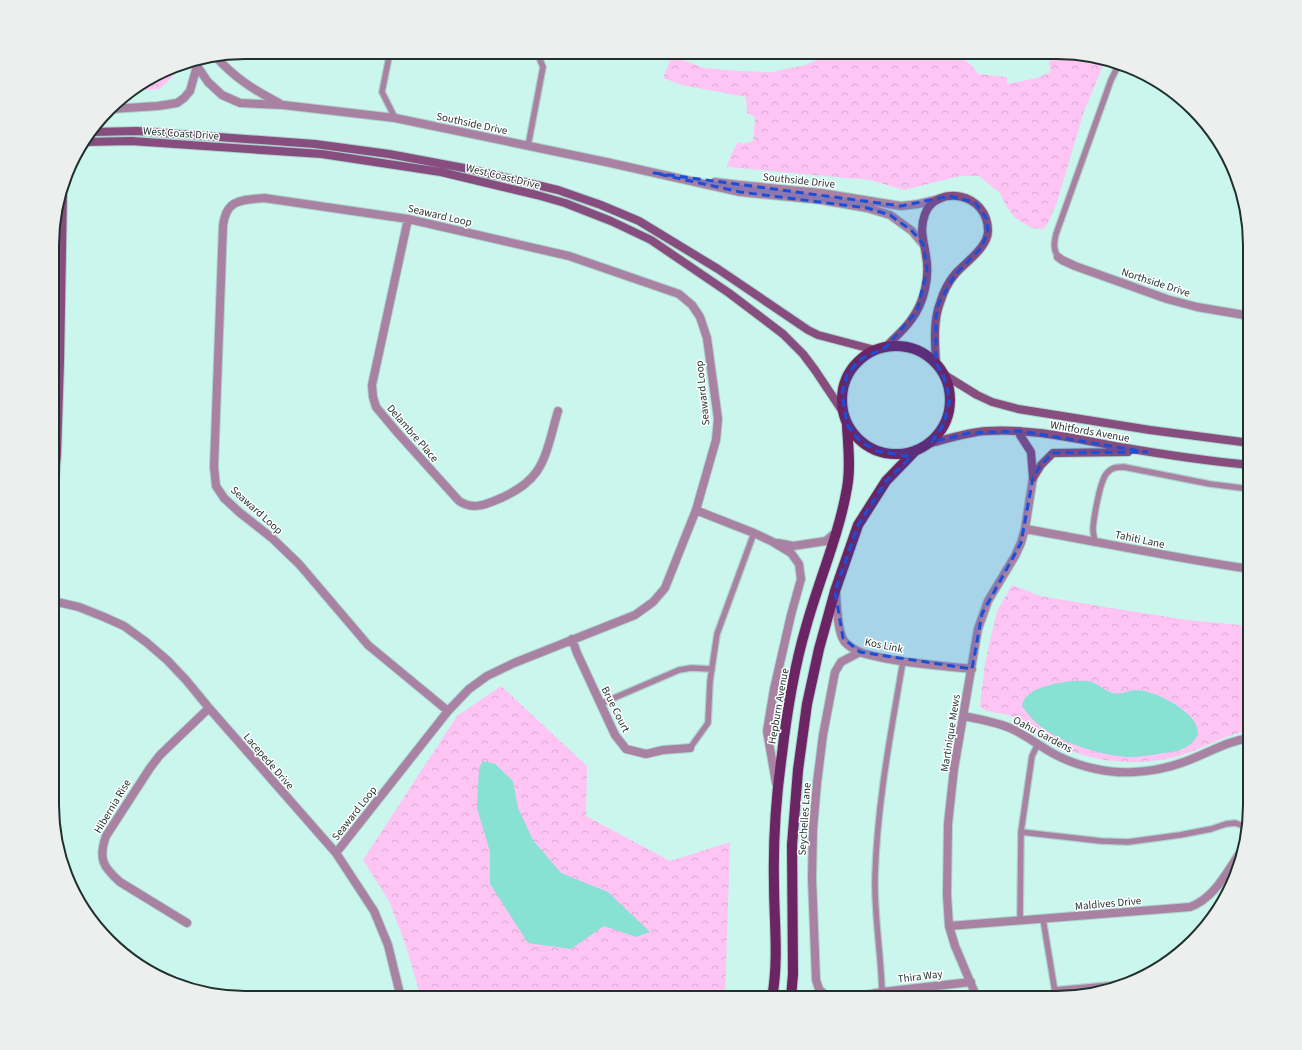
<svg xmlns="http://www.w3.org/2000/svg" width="1302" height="1050" viewBox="0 0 1302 1050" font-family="'Source Sans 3',sans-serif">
<defs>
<pattern id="park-crowns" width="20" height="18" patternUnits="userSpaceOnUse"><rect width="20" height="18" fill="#fdc4f4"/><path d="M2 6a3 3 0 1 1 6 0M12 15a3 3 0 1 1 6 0" fill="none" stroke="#d8a9d2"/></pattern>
</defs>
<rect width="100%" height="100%" fill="#cbf6ee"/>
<!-- park -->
<path fill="url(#park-crowns)" d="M 831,52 L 957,52 C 963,60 974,65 978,74 L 1007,77 L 1007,84 L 1037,78 L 1051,72 L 1049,63 L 1055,52 L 1069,52 L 1105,61 L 1084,111 L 1057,202 L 1048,223 L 1043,229 L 1032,228 L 1015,218 L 1005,204 L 1000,193 L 979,176 L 960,176 L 904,190 L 870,180 L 727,167 L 731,155 L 738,142 L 743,144 L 753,141 L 755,117 L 747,113 L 746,97 L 682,85 L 663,78 L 672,56 L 704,68 L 739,71 L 772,72 L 805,65 L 831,54 Z
M 189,61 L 188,66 L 176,73 L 160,89 L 133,91 L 183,62 Z
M 1012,585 L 1040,596 L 1111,608 L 1188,620 L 1250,626 L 1250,731 C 1223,734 1200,751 1175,757 C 1141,765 1102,764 1070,750 C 1053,743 1038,731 1022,721 C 1017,718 1009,715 1003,714 C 994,712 987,713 980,706 L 985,663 L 997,611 Z
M 501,686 L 587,766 L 586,816 L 670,861 L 730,842 L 725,998 L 421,998 L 407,949 L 389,901 L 363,860 L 457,716 Z"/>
<!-- water -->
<path fill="#87e2d3" d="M 1073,681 C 1079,681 1089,680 1094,683 C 1101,686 1105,691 1113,693 C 1122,695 1129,690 1136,690 C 1140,690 1145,691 1148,692 C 1171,698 1224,730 1182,749 C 1177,752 1170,752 1164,753 C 1153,755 1140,757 1128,757 C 1095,755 1038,737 1022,705 C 1026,687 1057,683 1073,681 Z
M 483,761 L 495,764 L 513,781 L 518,808 L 533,840 L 561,873 L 608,892 L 650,932 L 636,937 L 604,926 L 571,949 L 528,943 L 490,884 L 490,852 L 477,808 L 479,768 Z"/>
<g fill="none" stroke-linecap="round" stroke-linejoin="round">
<!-- lane casing -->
<g stroke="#acd2cb" stroke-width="8">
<path id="lane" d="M 390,52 L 382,92 L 395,118
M 528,146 L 543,67 L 538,55 L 533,52
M 1058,257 C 1053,249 1054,243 1056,234 L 1111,80 L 1119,64
M 1095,541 C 1094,537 1093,532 1093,528 C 1094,517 1100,480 1107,473 C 1112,467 1117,467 1124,467 L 1210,484 L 1250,489
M 600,704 L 679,670 L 691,668 L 712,669
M 690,748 L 708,723 L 710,681 L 717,634 L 754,533
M 1021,832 L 1101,841 L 1128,842 L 1180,835 L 1211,829 L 1226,824 L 1235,823 L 1247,827
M 1043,919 L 1056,998
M 1020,921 L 1021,832 L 1032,756 L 1038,744
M 1055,990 L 1130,983
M 882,992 C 881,953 874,915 875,877 C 877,804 891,732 903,661"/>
</g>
<!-- street casing -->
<g stroke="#acd2cb" stroke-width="10">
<path id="street" d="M 216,57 C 235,78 254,90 279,103
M 196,60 L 197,66 L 208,82 L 222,95 L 240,103 L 283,105 L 395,118 L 606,162 L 740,192 L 821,200 L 867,208 L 890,215 L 912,231 L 923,244
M 111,109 L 158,106 L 177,103 L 184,98 L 190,91 L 197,66
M 715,182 L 740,185 L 821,193 L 901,206 L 918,204 L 939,199
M 408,219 L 372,385 L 373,397 L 376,407 L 396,431 L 459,501 C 471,509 482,506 494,501 C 545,481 544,459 558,411
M 1058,257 L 1062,260 L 1075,266 L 1167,299 L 1197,307 L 1250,316
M 696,510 L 708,515 L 754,533 L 773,542 L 791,553 L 799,564 L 801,579 L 791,615 L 774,689 L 767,731 L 776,783
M 1025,529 C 1100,542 1174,558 1250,569
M 778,543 L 793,546 L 826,541 L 835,533
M 836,592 C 837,605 837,630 844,641 C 847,645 856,651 862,653 C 897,663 935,665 972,669
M 53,601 L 79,607 L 104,617 L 124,626 L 146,642 L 167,660 L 186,680 L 209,708 L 336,853 L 374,911 L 388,945 L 401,998
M 572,639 L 577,653 L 615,735 L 626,749 L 646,754 L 663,750 L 690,748
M 963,716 C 979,719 996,722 1010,728 C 1028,736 1043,749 1060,757 C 1081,767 1111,774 1134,772 C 1151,771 1168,768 1184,762 C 1207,754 1226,741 1250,738
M 336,853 L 448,711 L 469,689 L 487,676 L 514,663 L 635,615 L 653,602 L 665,588 L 696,510 L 716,440 L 718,419 L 707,338 L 700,317 L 692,305 L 679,294 L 569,256 L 408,219 L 264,198 C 241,200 226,199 223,226 L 214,467 L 216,486 L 224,498 L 239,512 L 272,538 L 299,564 L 368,645 L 448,711
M 187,923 L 120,882 C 103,867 98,859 106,836 L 150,768 L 160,755 L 209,708
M 949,926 L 1190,907 C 1215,898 1227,871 1242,850
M 828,998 L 819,989 L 816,980 L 812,878 L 813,829 L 817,783 L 823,735 L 835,672 L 841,662 L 860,652
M 849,998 L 882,992 L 971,982
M 977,998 L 955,946 L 949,926 L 947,895 L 948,824 L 954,769 L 978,629 L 988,601 L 1015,556 L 1021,543 L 1025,529 L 1033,478"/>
</g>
<!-- secondary casing -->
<g stroke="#acd2cb" stroke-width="10">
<path id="secondary" d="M 92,132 L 137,131 L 315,144 L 389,154 L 469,169 L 558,190 L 601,205 L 639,221 L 718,269 L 808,330 L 818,335 L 875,350
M 84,142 L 131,141 L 322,154 L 441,172 L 537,195 L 565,203 L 611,221 L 651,240 L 729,293 L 783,334 L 803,354 L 815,370 L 843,412
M 886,347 C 894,338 904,330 911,320 C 924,303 930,277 926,256 C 924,241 919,230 925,214 C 936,184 988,192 988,231 C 988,247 966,262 956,273 C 949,281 943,293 940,303 C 933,321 935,344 936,363
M 943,374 L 977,395 L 992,402 L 1018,409 L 1150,430 L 1250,443
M 1020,431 L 1020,435 L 1031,452 L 1033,478
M 928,444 C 947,439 967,432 987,431 C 1034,428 1080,440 1126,448 C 1167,455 1208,461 1250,465
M 1033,478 L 1041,465 L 1053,453 L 1128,452
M 53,504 L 57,454 L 60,362 L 63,194"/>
</g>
<!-- primary casing -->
<g stroke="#acd2cb" stroke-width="12">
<path id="primary" d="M842 400a54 54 0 1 1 108 0a54 54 0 1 1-108 0Z
M 772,998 C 779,960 774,921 774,883 C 773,840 776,797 782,754 C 787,711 794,668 806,627 C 819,580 839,535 847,488 C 851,467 848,445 847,425
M 791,998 L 793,974 L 792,845 L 798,770 L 807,704 L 819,649 L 835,591 L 858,525 L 886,481 L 916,450"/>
</g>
<!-- lane -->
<use href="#lane" stroke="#a981a2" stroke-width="5.5"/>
<!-- street -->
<use href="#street" stroke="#a981a2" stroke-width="8"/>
<!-- secondary -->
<use href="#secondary" stroke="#864d7e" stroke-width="8"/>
<!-- primary -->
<use href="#primary" stroke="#6b2564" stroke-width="10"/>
</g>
<!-- marked area -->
<path fill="#1d4ed8" fill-opacity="0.2" stroke="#1d4ed8" stroke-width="3" stroke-dasharray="8 5" stroke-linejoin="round" d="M 654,173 L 901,206 L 949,196 L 975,202 L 987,219 L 988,232 L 982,247 L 955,275 L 939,303 L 936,317 L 936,363 L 943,374 L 950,399 L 944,424 L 932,442 L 969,433 L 1020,431 L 1147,452 L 1053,453 L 1041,465 L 1033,478 L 1021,543 L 982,614 L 972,669 L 860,652 L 843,638 L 835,591 L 858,525 L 886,481 L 911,457 L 876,451 L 859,440 L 847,425 L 842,393 L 847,375 L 859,360 L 886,347 L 917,311 L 927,270 L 923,244 L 912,231 L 890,215 L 867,208 L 740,192 Z"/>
<g text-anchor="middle" stroke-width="3" stroke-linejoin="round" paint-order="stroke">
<!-- street labels -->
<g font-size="11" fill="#1f302d" stroke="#fff">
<text transform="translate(472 123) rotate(12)" y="4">Southside Drive</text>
<text transform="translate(181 133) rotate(4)" y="4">West Coast Drive</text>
<text transform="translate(503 176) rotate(14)" y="4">West Coast Drive</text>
<text transform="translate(799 180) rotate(6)" y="4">Southside Drive</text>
<text transform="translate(440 215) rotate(13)" y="4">Seaward Loop</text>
<text transform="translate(1156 282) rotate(18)" y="4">Northside Drive</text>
<text transform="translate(702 393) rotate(-96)" y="4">Seaward Loop</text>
<text transform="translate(1090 431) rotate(10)" y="4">Whitfords Avenue</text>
<text transform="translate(413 433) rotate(49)" y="4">Delambre Place</text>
<text transform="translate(257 510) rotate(42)" y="4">Seaward Loop</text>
<text transform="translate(1140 539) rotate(12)" y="4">Tahiti Lane</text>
<text transform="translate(884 645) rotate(12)" y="4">Kos Link</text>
<text transform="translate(778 706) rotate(-80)" y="4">Hepburn Avenue</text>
<text transform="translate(616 709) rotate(63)" y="4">Brue Court</text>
<text transform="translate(950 733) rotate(-81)" y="4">Martinique Mews</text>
<text transform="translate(1043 734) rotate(28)" y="4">Oahu Gardens</text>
<text transform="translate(269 761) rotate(49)" y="4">Lacepede Drive</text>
<text transform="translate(112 806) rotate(-59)" y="4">Hibernia Rise</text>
<text transform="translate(354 813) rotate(-52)" y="4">Seaward Loop</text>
<text transform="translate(804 819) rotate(-86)" y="4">Seychelles Lane</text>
<text transform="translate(1108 903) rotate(-5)" y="4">Maldives Drive</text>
<text transform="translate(920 976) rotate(-7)" y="4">Thira Way</text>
</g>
</g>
<!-- crop -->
<path d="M0 0H1302V1050H0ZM245 59H1057A186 186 0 0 1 1243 245V805A186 186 0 0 1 1057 991H245A186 186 0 0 1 59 805V245A186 186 0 0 1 245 59Z" fill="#edeeee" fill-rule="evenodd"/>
<path fill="none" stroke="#1f302d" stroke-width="2" d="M245 59H1057A186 186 0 0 1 1243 245V805A186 186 0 0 1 1057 991H245A186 186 0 0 1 59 805V245A186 186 0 0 1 245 59Z"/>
</svg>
